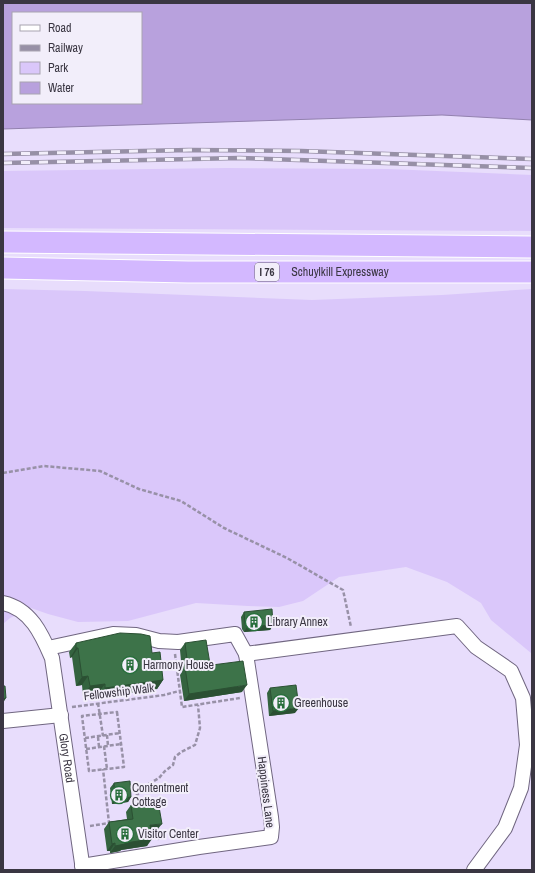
<svg xmlns="http://www.w3.org/2000/svg" width="535" height="873" viewBox="0 0 535 873" font-family="'Archivo Narrow',sans-serif">
<rect width="100%" height="100%" fill="#e8ddfc"/>
<!-- green -->
<path fill="#dac7fa" d="M 227,168 L 388,169 L 532,175 L 532,231 L 3,228 L 3,171 Z
M 3,289 L 85,291 L 312,300 L 442,295 L 532,289 L 532,658 L 531,653 L 491,620 L 481,603 L 447,582 L 406,567 L 339,577 L 303,601 L 279,607 L 248,606 L 196,603 L 128,621 L 78,622 L 48,614 L 31,608 L 10,618 L 3,624 Z"/>
<!-- water -->
<path fill="#b8a1dd" stroke="#9281ae" fill-rule="evenodd" d="M 3,3 L 532,3 L 532,120 L 442,115 L 3,129 ZM 13,13 L 141,13 L 141,103 L 13,103 Z"/>
<g fill="none" stroke-linecap="round" stroke-linejoin="round">
<!-- minor casing -->
<g stroke="#706680" stroke-width="16">
<g id="minor">
<path id="s1" d="M 3,603 C 31,609 42,635 52,658 L 83,870"/>
<path d="M 48,648 L 113,634 L 136,635 L 159,641 L 178,642 L 235,634 L 246,654 L 457,626 L 476,647 L 511,671 L 523,698 L 527,745 L 521,788 L 505,828 L 474,870"/>
<path d="M 3,721 L 61,715"/>
<path d="M 82,866 L 199,847 L 271,837 L 272,827 L 271,817 L 246,654"/>
</g>
</g>
<!-- highway casing -->
<g stroke="#fff" stroke-width="23">
<g id="highway">
<path d="M 3,242 L 532,247"/>
<path id="s2" d="M 3,268 L 188,272 L 532,272"/>
</g>
</g>
<!-- path -->
<path stroke="#9891a7" stroke-width="2.5" stroke-dasharray="4 2" stroke-linecap="butt" d="M 3,473 L 44,466 L 100,471 L 139,489 L 181,501 L 224,528 L 287,558 L 343,590 L 351,627
M 175,654 L 182,707 L 240,698
M 98,703 L 103,736
M 72,707 L 164,695 L 179,691
M 117,712 L 124,767 L 89,771 L 82,716 Z
M 107,735 L 108,746
M 98,737 L 99,747
M 85,738 L 120,733
M 104,746 L 107,769
M 86,749 L 121,744
M 137,807 L 134,798 L 147,785 L 159,778 L 165,771 L 173,765 L 175,757 L 181,752 L 195,745 L 200,728 L 198,705
M 90,826 L 109,823 L 103,769
M 157,827 L 159,840"/>
<!-- minor -->
<use href="#minor" stroke="#fff" stroke-width="14"/>
<!-- highway -->
<use href="#highway" stroke="#d3b8ff" stroke-width="21"/>
<!-- rail casing -->
<g stroke="#9790a6" stroke-width="4.5">
<path id="rail" d="M 3,154 L 189,150 L 301,151 L 532,159
M 3,163 L 240,158 L 532,168"/>
</g>
<!-- rail -->
<use href="#rail" stroke="#f2eefa" stroke-width="3" stroke-dasharray="9" stroke-linecap="butt"/>
</g>
<!-- wall -->
<path fill="#34633f" d="M 244,612 L 273,625 L 270,630 L 244,632 L 242,629 L 241,617 Z
M 76,643 L 152,653 L 163,680 L 157,689 L 99,697 L 98,693 L 83,696 L 82,685 L 76,686 L 72,657 L 70,658 L 69,652 Z
M 185,643 L 210,664 L 242,692 L 184,701 L 180,675 L 182,672 L 180,650 Z
M 270,688 L 295,713 L 269,716 L 267,693 Z
M 114,783 L 131,797 L 128,802 L 112,804 L 110,788 Z
M 131,805 L 156,831 L 151,832 L 147,846 L 121,850 L 120,851 L 110,853 L 110,851 L 107,851 L 104,829 L 109,822 L 127,819 L 126,812 Z"/>
<!-- shaded-wall -->
<path fill="#2b5033" d="M 273,625 L 270,630 L 244,632 L 247,627 Z
M 76,648 L 78,648 L 72,657 L 70,658 Z
M 88,676 L 82,685 L 76,686 L 82,677 Z
M 163,680 L 157,689 L 99,697 L 105,688 Z
M 105,684 L 98,693 L 83,696 L 90,686 Z
M 247,685 L 242,692 L 184,701 L 189,694 Z
M 6,698 L 3,703 L 3,699 Z
M 299,708 L 295,713 L 269,716 L 273,711 Z
M 131,797 L 128,802 L 112,804 L 115,799 Z
M 162,824 L 156,831 L 145,833 L 150,825 Z
M 152,839 L 147,846 L 121,850 L 120,851 L 110,853 L 115,846 L 125,843 Z
M 115,843 L 110,851 L 107,851 L 112,844 Z"/>
<!-- building -->
<path fill="#3d7349" stroke="#2b5033" d="M 272,609 L 273,625 L 247,627 L 245,624 L 244,612 Z
M 120,633 L 141,634 L 150,636 L 152,653 L 160,652 L 163,680 L 105,688 L 105,684 L 90,686 L 88,676 L 82,677 L 78,648 L 76,648 L 76,643 Z
M 206,640 L 210,664 L 212,665 L 243,661 L 247,685 L 189,694 L 185,667 L 188,667 L 185,643 Z
M 296,685 L 299,708 L 273,711 L 270,688 Z
M 3,686 L 5,686 L 6,698 L 3,699 Z
M 130,781 L 131,797 L 115,799 L 114,783 Z
M 158,801 L 162,824 L 150,825 L 152,839 L 125,843 L 125,844 L 115,846 L 115,843 L 112,844 L 109,822 L 133,819 L 131,805 Z"/>
<!-- icons -->
<defs>
<g id="building-ring" transform="scale(0.9)"><circle r="9.5" fill="#f2eefa" stroke="#276e3b" stroke-width="1.5"/><path d="M-4-6H4V6H1V3H-1V6H-4ZM-2.5-4.3h1.7v1.8h-1.7ZM.8-4.3h1.7v1.8H.8ZM-2.5-1h1.7V.8h-1.7ZM.8-1h1.7V.8H.8Z" fill="#276e3b"/></g>
</defs>
<g fill-rule="evenodd">
<use href="#building-ring" x="254" y="622"/>
<use href="#building-ring" x="130" y="665"/>
<use href="#building-ring" x="281" y="703"/>
<use href="#building-ring" x="119" y="795"/>
<use href="#building-ring" x="125" y="834"/>
</g>
<g text-anchor="middle" stroke-width="4" stroke-linejoin="round" paint-order="stroke">
<!-- shield labels -->
<rect fill="#f2eefa" stroke="#716d79" stroke-width="1" x="255" y="263" width="24" height="18" rx="3"/>
<g font-size="11" font-weight="bold" fill="#3a3642">
<text x="267" y="276">I 76</text>
</g>
<!-- street labels -->
<g font-size="12" fill="#3a3642" stroke="#f2eefa">
<text dy="4" stroke="none"><textPath href="#s2" startOffset="337">Schuylkill Expressway</textPath></text>
<text transform="translate(119 692) rotate(-7)" y="4">Fellowship Walk</text>
<text dy="4" stroke="none"><textPath href="#s1" startOffset="178">Glory Road</textPath></text>
<text transform="translate(266 792) rotate(83)" y="4">Happiness Lane</text>
</g>
<!-- poi labels -->
<g font-size="12" fill="#3a3642" stroke="#f2eefa" text-anchor="start">
<text x="267" y="626">Library Annex</text>
<text x="143" y="669">Harmony House</text>
<text x="294" y="707">Greenhouse</text>
<text x="132" y="792">Contentment<tspan x="132" dy="14">Cottage</tspan></text>
<text x="138" y="838">Visitor Center</text>
</g>
</g>
<!-- border -->
<rect width="535" height="873" fill="none" stroke="#3a3642" stroke-width="8"/>
<!-- legend -->
<rect x="12" y="12" width="130" height="92" fill="#f2eefa" stroke="#a8a4b0"/>
<rect x="20" y="25" width="20" height="6" fill="#ffffff" stroke="#a8a4b0"/>
<text x="48" y="32" font-size="12" fill="#3a3642">Road</text>
<rect x="20" y="45" width="20" height="6" fill="#9790a6" stroke="#a8a4b0"/>
<text x="48" y="52" font-size="12" fill="#3a3642">Railway</text>
<rect x="20" y="62" width="20" height="12" fill="#dac7fa" stroke="#a8a4b0"/>
<text x="48" y="72" font-size="12" fill="#3a3642">Park</text>
<rect x="20" y="82" width="20" height="12" fill="#b8a1dd" stroke="#a8a4b0"/>
<text x="48" y="92" font-size="12" fill="#3a3642">Water</text>
</svg>
